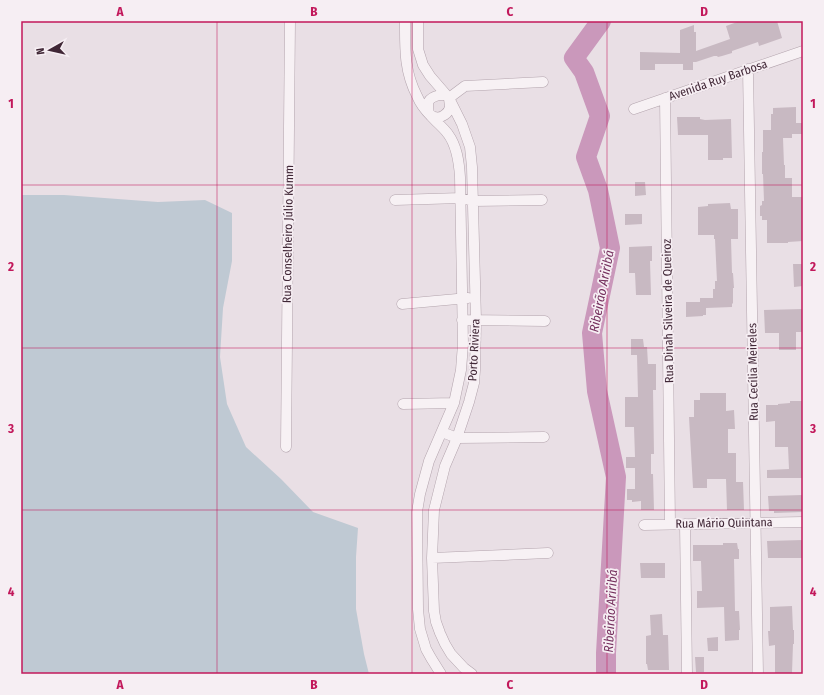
<svg xmlns="http://www.w3.org/2000/svg" width="824" height="695" viewBox="0 0 824 695" font-family="'Fira Sans Condensed',sans-serif">
<rect width="100%" height="100%" fill="#e9dfe5"/>
<!-- green -->
<path fill="#bfc9d3" d="M 21,195 L 64,195 L 158,202 L 205,200 L 232,213 L 232,261 L 223,308 L 220,357 L 227,404 L 246,447 L 281,479 L 313,512 L 358,528 L 356,557 L 356,609 L 364,654 L 369,674 L 21,674 Z"/>
<g fill="none" stroke-linecap="round" stroke-linejoin="round">
<!-- river -->
<path stroke="#ca98bb" stroke-width="20" d="M 601,21 L 574,58 L 584,72 L 600,116 L 586,157 L 598,190 L 610,248 L 592,333 L 597,391 L 616,477 L 606,653 L 606,674"/>
</g>
<!-- building -->
<path fill="#c8b9c2" d="M 740,21 L 777,21 L 782,38 L 759,46 L 758,42 L 732,51 L 732,53 L 722,56 L 718,57 L 717,56 L 714,56 L 696,62 L 693,62 L 693,70 L 683,70 L 683,64 L 655,64 L 655,70 L 640,70 L 640,52 L 680,53 L 680,30 L 694,25 L 694,32 L 696,32 L 696,51 L 730,39 L 726,26 Z
M 796,107 L 796,123 L 803,123 L 803,134 L 792,134 L 792,138 L 783,138 L 784,165 L 785,165 L 785,178 L 792,178 L 792,197 L 803,197 L 803,241 L 788,242 L 788,243 L 767,243 L 767,220 L 762,220 L 762,216 L 760,216 L 760,206 L 762,205 L 762,201 L 764,201 L 763,174 L 762,174 L 762,152 L 763,152 L 763,130 L 771,130 L 771,114 L 773,114 L 773,108 Z
M 677,117 L 700,117 L 700,119 L 705,120 L 731,119 L 732,158 L 723,158 L 723,160 L 708,160 L 708,135 L 678,135 Z
M 635,182 L 645,182 L 646,195 L 635,196 Z
M 730,203 L 731,209 L 738,209 L 738,239 L 731,239 L 732,273 L 733,273 L 734,288 L 733,288 L 733,303 L 732,304 L 732,307 L 706,308 L 706,315 L 703,315 L 703,316 L 686,317 L 686,302 L 700,302 L 700,298 L 713,298 L 713,289 L 715,289 L 715,281 L 717,281 L 715,239 L 714,239 L 714,235 L 698,235 L 698,207 L 708,206 L 708,204 Z
M 625,214 L 642,214 L 642,224 L 625,225 Z
M 652,246 L 652,261 L 650,261 L 651,295 L 636,295 L 635,273 L 629,273 L 629,247 Z
M 793,264 L 803,264 L 803,286 L 794,287 Z
M 803,309 L 803,332 L 796,332 L 796,350 L 779,350 L 779,333 L 765,333 L 764,310 Z
M 631,339 L 643,339 L 644,347 L 647,347 L 648,364 L 656,364 L 656,390 L 653,390 L 654,454 L 651,454 L 651,474 L 653,474 L 654,510 L 641,510 L 641,501 L 632,502 L 632,500 L 627,500 L 627,489 L 635,489 L 635,468 L 626,468 L 626,457 L 635,457 L 634,427 L 625,427 L 625,397 L 638,397 L 637,355 L 631,355 Z
M 700,393 L 726,393 L 726,411 L 734,410 L 735,429 L 728,429 L 728,453 L 736,453 L 736,482 L 743,482 L 744,510 L 727,510 L 726,479 L 707,479 L 707,488 L 693,488 L 689,417 L 694,417 L 694,400 L 700,400 Z
M 790,401 L 803,401 L 803,478 L 767,478 L 767,470 L 789,469 L 788,447 L 775,447 L 775,421 L 766,422 L 766,405 L 778,405 L 778,404 L 790,403 Z
M 803,495 L 803,512 L 774,513 L 774,511 L 769,511 L 768,496 Z
M 803,540 L 803,558 L 768,558 L 767,541 Z
M 723,543 L 737,543 L 738,549 L 739,549 L 739,559 L 734,559 L 735,611 L 739,611 L 740,630 L 739,630 L 739,640 L 725,641 L 724,607 L 697,608 L 697,591 L 702,591 L 701,561 L 693,561 L 693,545 L 723,545 Z
M 640,563 L 665,563 L 665,578 L 641,578 Z
M 792,606 L 793,630 L 794,630 L 794,644 L 793,644 L 792,673 L 775,673 L 775,645 L 769,646 L 768,631 L 770,631 L 770,607 Z
M 662,614 L 663,635 L 668,635 L 669,670 L 648,670 L 647,664 L 646,664 L 646,636 L 651,635 L 650,615 Z
M 718,637 L 718,651 L 708,651 L 707,638 Z
M 695,657 L 704,657 L 704,672 L 696,672 Z"/>
<g fill="none" stroke-linecap="round" stroke-linejoin="round">
<!-- minor casing -->
<g stroke="#b3a4ad" stroke-width="11">
<path id="minor" d="M 405,21 C 405,48 404,71 417,96 C 420,103 426,111 431,116 C 436,122 443,127 448,134 C 457,146 459,162 460,177 L 463,344 L 461,370 L 454,403 L 429,461 L 420,494 L 417,512 L 418,609 L 420,629 L 426,649 L 431,658 L 441,674
M 418,21 L 418,49 L 423,65 L 430,76 L 449,98 L 462,124 L 470,147 L 472,167 L 476,320 L 475,370 L 474,383 L 469,402 L 457,438 L 445,466 L 434,510 L 432,558 L 434,611 L 436,622 L 440,633 L 445,644 L 451,654 L 464,668 L 472,674
M 748,69 L 758,674
M 440,95 L 445,95 L 449,98 C 449,101 450,104 450,107 C 449,113 441,119 435,117 C 433,117 431,115 429,114 C 427,102 427,98 440,95 Z
M 449,98 L 465,86 L 543,82
M 665,98 L 670,524
M 634,109 L 803,51
M 395,200 L 461,198 L 473,201 L 542,200
M 402,304 L 468,298
M 462,320 L 545,321
M 403,404 L 454,403
M 442,432 L 457,438 L 544,437
M 286,447 L 290,21
M 685,524 L 687,674
M 644,525 L 803,522
M 432,558 L 548,553"/>
</g>
<!-- minor -->
<use href="#minor" stroke="#f7f1f4" stroke-width="10"/>
</g>
<!-- grid -->
<path fill="none" stroke="#c2185b" stroke-width="1" stroke-opacity="0.55" d="M 217,21 L 217,674M 412,21 L 412,674M 607,21 L 607,674M 21,185 L 803,185M 21,348 L 803,348M 21,510 L 803,510"/>
<g text-anchor="middle" stroke-width="3.5" stroke-linejoin="round" paint-order="stroke">
<!-- street labels -->
<g font-size="12" fill="#402736" stroke="#f6eef3">
<text transform="translate(718 80) rotate(-19)" y="4">Avenida Ruy Barbosa</text>
<text transform="translate(288 234) rotate(-89)" y="4">Rua Conselheiro Júlio Kumm</text>
<text transform="translate(668 311) rotate(-91)" y="4">Rua Dinah Silveira de Queiroz</text>
<text transform="translate(474 350) rotate(-87)" y="4">Porto Riviera</text>
<text transform="translate(753 372) rotate(-91)" y="4">Rua Cecília Meireles</text>
<text transform="translate(724 523) rotate(-1)" y="4">Rua Mário Quintana</text>
</g>
<!-- water labels -->
<g font-size="13" font-style="italic" fill="#75305e" stroke="#f6eef3">
<text transform="translate(601 291) rotate(-79)" y="5">Ribeirão Ariribá</text>
<text transform="translate(610 611) rotate(-87)" y="5">Ribeirão Ariribá</text>
</g>
</g>
<!-- border -->
<rect width="824" height="695" fill="none" stroke="#f6eef3" stroke-width="44"/>
<!-- north arrow -->
<g transform="translate(50 50) rotate(262)" stroke="#f6eef3" stroke-width="3" paint-order="stroke">
<path d="M0-3L7 15L0 10L-7 15Z" fill="#402736"/>
<text y="-6" font-size="11" font-weight="bold" text-anchor="middle" fill="#402736">N</text>
</g>
<rect x="22" y="22" width="780" height="651" fill="none" stroke="#c2185b" stroke-width="1.5"/>
<g font-size="13" text-anchor="middle" font-weight="bold" fill="#c2185b">
<text x="120" y="16">A</text>
<text x="314" y="16">B</text>
<text x="510" y="16">C</text>
<text x="704" y="16">D</text>
<text x="11" y="108">1</text>
<text x="813" y="108">1</text>
<text x="11" y="271">2</text>
<text x="813" y="271">2</text>
<text x="11" y="433">3</text>
<text x="813" y="433">3</text>
<text x="11" y="596">4</text>
<text x="813" y="596">4</text>
<text x="120" y="689">A</text>
<text x="314" y="689">B</text>
<text x="510" y="689">C</text>
<text x="704" y="689">D</text>
</g>
</svg>
